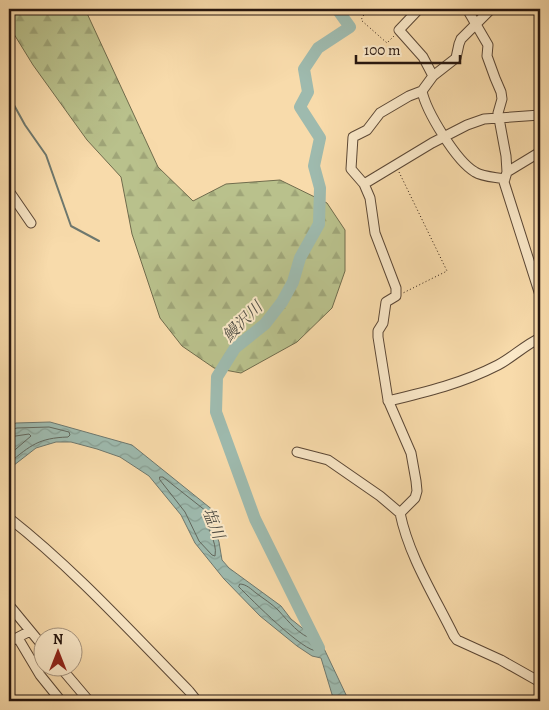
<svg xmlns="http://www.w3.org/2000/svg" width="549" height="710" viewBox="0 0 549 710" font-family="Alegreya,'Noto Serif JP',serif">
<defs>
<pattern id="forest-firs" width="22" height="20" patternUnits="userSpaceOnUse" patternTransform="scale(1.25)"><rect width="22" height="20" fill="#b9c18c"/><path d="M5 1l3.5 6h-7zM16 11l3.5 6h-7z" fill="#9fa578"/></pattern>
<pattern id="water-waves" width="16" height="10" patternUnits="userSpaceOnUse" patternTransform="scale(1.25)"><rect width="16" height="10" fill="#9ebaae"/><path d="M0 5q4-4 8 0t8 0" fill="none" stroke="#889f94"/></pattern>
</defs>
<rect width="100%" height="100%" fill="#f8dbab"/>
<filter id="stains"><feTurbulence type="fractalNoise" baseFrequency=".004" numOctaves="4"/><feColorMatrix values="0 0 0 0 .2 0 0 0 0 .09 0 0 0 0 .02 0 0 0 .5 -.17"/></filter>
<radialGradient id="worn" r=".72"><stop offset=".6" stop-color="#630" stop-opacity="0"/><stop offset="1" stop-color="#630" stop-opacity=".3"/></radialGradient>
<!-- forest -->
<path fill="url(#forest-firs)" stroke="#706c4d" d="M 9,9 L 85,9 L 158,167 L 193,201 L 226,184 L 280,180 L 327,203 L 345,230 L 345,271 L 332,308 L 297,342 L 241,373 L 214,368 L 182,346 L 160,318 L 132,234 L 121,177 L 87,140 L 33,65 L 9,26 Z"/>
<!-- water -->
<path fill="url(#water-waves)" stroke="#6e786e" d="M 50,422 L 132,445 L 214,511 L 210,517 L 219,542 L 222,560 L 229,568 L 281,606 L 291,619 L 307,632 L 318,636 L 349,701 L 334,701 L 321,658 L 312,656 L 297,646 L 260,616 L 224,579 L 195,543 L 181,515 L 149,476 L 120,457 L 97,449 L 71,442 L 56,442 L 36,448 L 9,469 L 9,426 L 16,423 Z"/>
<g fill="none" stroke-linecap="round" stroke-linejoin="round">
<!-- shore -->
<path stroke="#62685e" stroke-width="1" d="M 9,430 L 17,428 L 49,427 L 69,432 L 70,435 L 68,437 C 39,438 31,445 9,463
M 9,437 L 29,434 L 31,436 L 9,455
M 160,477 L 163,477 L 206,511 C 204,526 218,541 215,556 L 212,555 L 199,541 L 185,512 L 160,480 Z
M 240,584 C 246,584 251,589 256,593 C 264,599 272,604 278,610 C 290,623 298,634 314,640 L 318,651 C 304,653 251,599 239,587 Z"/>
<!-- stream -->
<path stroke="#6e786e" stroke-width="2" d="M 9,96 L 25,125 L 46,155 L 71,226 L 99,241"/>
<!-- river -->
<path stroke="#9ebaae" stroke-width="12" d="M 319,648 L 255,519 L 216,412 L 217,377 L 235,348 L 265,324 L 282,302 L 293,282 L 300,258 L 319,224 L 320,188 L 314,166 L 320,138 L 300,107 L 308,92 L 304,69 L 318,48 L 350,27 L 337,9"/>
<!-- minor casing -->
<g stroke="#5b4735" stroke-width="11">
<path id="minor" d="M 220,9 L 231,9
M 419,9 L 399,30 L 423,57 L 433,76
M 467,9 L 488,45 L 487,56 L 495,78 L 501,92 L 502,99 L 498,113 L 506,156 L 507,172 L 504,182 L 540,295
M 491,9 L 461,39 L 459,44 L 456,58 L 433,76 L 422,91 L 409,96 L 380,113 L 367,130 L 353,137 L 351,169 L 364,184 L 432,143 L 467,125 L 484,119 L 540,115
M 422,91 C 426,111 456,161 475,172 C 483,177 495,177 505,179
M 507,172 L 540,152
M 364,184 L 370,198 L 375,233 L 396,288 L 396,296 L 386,302 L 383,323 L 378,331 L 378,337 L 388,400 L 411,453 L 416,481 L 417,491 L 415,498 L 400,513 C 409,557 435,597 454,636 L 457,640 L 501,660 L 540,682
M 9,191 L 31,223
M 388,401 C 427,392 463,383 498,365 C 513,357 525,345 540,338
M 297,452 L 328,460 L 380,496 L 400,513
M 9,518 C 74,569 131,632 189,691 L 197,701
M 9,605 L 42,645
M 18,638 L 40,675 L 61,701
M 9,642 L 30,631
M 61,668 L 89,701"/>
</g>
<!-- path -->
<path stroke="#27160e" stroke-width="1" stroke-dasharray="1 2.5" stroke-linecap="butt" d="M 367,9 L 361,20 L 387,43 L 394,36
M 399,172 L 447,271 L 403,293"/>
<!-- minor -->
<use href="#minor" stroke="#fae8c8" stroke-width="9"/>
</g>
<g text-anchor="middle" stroke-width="4" stroke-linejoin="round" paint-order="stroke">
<!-- water labels -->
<g font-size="16" font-style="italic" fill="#514f46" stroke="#fae8c8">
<text transform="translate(242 321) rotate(-45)" y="6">鰻沢川</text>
<text transform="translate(214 523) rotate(68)" y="6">塩川</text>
</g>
</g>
<!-- margin -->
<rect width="549" height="710" fill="none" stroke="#f8dbab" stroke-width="30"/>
<rect x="10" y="10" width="529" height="690" fill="none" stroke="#27160e" stroke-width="2.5"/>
<rect x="15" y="15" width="519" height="680" fill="none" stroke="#27160e"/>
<!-- north arrow -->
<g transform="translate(58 652)"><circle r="24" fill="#fae8c8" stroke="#a6947e"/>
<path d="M0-4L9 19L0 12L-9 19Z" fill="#8f2418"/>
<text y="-8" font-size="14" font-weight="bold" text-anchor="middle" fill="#27160e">N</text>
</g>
<!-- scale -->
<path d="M356 55v8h104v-8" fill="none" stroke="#27160e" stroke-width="2.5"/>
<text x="364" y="55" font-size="15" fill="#27160e" stroke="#fae8c8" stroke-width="4" paint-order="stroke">100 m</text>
<rect width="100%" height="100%" filter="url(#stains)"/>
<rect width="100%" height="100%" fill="url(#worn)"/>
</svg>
